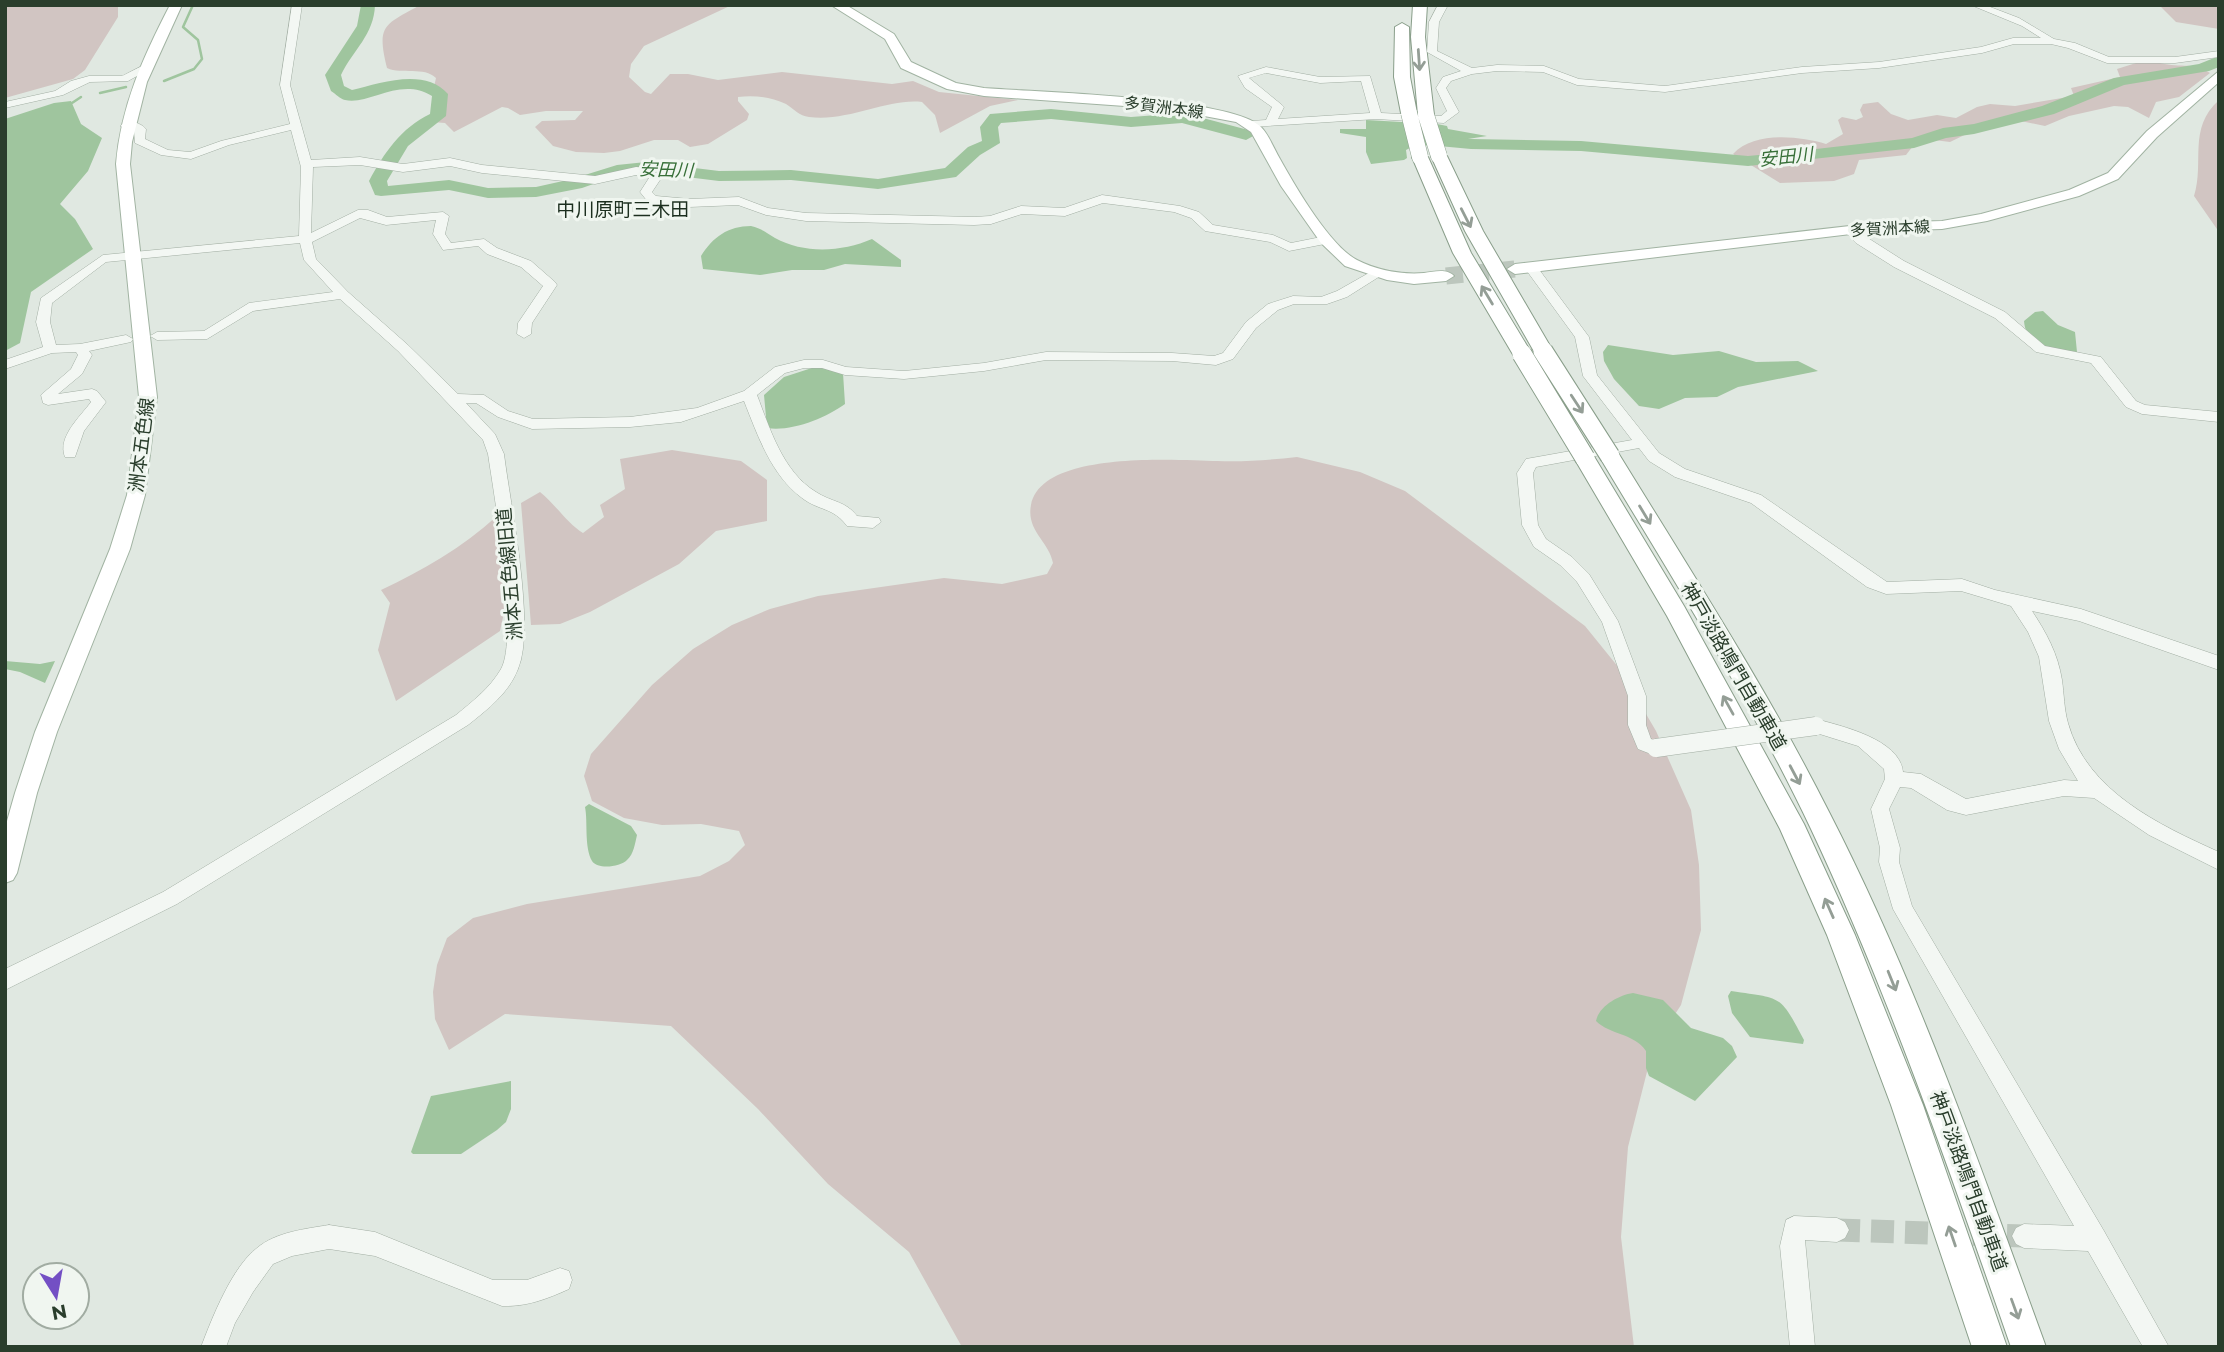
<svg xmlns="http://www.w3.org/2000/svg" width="2224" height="1352" viewBox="0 0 2224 1352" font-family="Montserrat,'Noto Sans JP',sans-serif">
<rect width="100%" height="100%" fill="#e0e8e1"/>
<!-- green -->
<path fill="#d1c5c2" d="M 5,5 L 118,5 L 118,17 L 85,70 L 73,79 L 5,98 Z
M 420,5 L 732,5 L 644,46 L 631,64 L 629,77 L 645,92 L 651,94 L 670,74 L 688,74 L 718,80 L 782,72 L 892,84 L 913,81 L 939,92 L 1018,100 L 990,106 L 940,133 L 935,115 L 922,102 C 888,98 849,122 809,117 C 799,116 794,109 786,104 C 770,97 755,95 738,97 L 738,101 L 749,114 L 747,120 L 708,144 L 690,147 L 678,140 L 654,140 L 620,151 L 604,153 L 576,152 L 553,146 L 535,127 L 542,121 L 575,120 L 583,111 L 546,111 L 520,115 L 508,108 L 502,107 L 454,132 L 445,123 L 432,122 L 441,116 L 444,98 L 441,89 L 434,87 L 436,78 C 424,66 402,75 387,68 C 376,24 385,25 420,5 Z
M 2159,5 L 2219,5 L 2219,29 L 2176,22 Z
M 2157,62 C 2178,69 2191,61 2210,73 L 2179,97 L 2156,102 L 2149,118 L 2128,107 L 2114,106 L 2069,116 L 2045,126 L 2006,118 L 1987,124 L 1950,142 L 1934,140 L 1913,146 L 1906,155 L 1859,160 L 1854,174 L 1834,181 L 1780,183 L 1733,154 C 1754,131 1799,136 1826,144 L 1843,134 L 1838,120 L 1842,117 L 1856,120 L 1863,117 L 1860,110 L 1863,104 L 1878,102 L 1891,114 L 1908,120 L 1937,115 L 1956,118 L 1977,107 L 1990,104 L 2015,106 L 2074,96 L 2071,88 L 2120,77 L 2117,69 L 2136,63 Z
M 2219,100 L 2219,232 L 2194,196 C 2205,162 2187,129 2219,100 Z
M 672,450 L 741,461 L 767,480 L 767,521 L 716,531 L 679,564 L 590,612 L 560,624 L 531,625 L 521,503 L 540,492 C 555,504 568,524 583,533 L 604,517 L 600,505 L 625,489 L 620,459 Z
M 1297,457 L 1360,472 L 1405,491 L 1585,626 L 1619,668 L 1656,731 L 1691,810 L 1699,865 L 1701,930 L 1681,1005 L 1653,1048 L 1628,1147 L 1621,1237 L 1634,1347 L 962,1347 L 909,1252 L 828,1184 L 758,1109 L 671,1026 L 505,1014 L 449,1050 L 435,1019 L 433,992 L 437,965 L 447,938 L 473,918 L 527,904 L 700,876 L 729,861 L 745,845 L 739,831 L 701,824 L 662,825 L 624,818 L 592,801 L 584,776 L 591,754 L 652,685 L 693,649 L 732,625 L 770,609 L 818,596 L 944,578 L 1002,584 L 1047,574 L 1053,563 C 1049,541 1026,531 1031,505 C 1041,450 1176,460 1217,461 C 1244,462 1270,460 1297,457 Z
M 497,516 L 505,608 L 500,631 L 396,701 L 378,650 L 390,603 L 381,590 C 423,570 462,548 497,516 Z"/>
<!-- water -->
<path fill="#9fc59e" d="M 71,101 L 81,124 L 102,138 L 88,171 L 60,204 L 75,219 L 93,249 L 31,292 L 20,343 L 5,351 L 5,119 L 54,103 Z
M 1366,120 L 1437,124 L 1447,126 L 1448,129 L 1487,136 L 1410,148 L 1406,150 L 1407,158 L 1404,160 L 1371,164 L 1366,152 L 1366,137 L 1340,133 L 1340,129 L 1366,129 Z
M 751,226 C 761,228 766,233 775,238 C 804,254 842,252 872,239 L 901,260 L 901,267 L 845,264 L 824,270 L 792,270 L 760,275 L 703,269 L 701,256 C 713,237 728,226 751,226 Z
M 2043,311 L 2058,325 L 2075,332 L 2077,352 C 2056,349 2026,349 2024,321 L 2035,312 Z
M 1608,345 L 1673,355 L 1719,351 L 1756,362 L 1798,361 L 1818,371 L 1738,387 L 1717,397 L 1685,398 L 1659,409 L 1639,406 L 1614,379 L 1604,361 L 1603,352 Z
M 818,366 L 843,373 L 845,404 C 826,418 791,432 767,428 L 764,395 L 784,377 Z
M 5,661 L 40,664 L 55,661 L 45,683 L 20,672 L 5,669 Z
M 589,804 L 631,826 L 637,835 C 635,843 634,854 627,860 C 620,867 598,870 592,861 C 584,847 588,822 585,807 Z
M 1731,991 C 1782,999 1779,993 1804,1040 L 1803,1044 L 1750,1037 L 1732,1013 L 1728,996 Z
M 1633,993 L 1663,1000 L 1691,1028 L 1723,1038 L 1732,1046 L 1737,1057 L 1695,1101 L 1649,1076 L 1646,1068 L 1646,1051 C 1634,1033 1610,1035 1596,1021 C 1599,1006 1619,995 1633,993 Z
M 511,1081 L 511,1109 L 506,1122 L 497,1130 L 461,1154 L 413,1154 L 411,1152 L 431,1096 Z"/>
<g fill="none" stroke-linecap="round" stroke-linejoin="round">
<!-- stream -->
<path stroke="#9fc59e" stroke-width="2.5" d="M 164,81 L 194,69 L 202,59 L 198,40 L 183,27 L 193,5
M 100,93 L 126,87
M 69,105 L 81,97"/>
<!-- river -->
<path fill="#9fc59e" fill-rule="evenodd" d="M 361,5 L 375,5 C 374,35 353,50 341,75 L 344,86 L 352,90 C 380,83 425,67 448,94 L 446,116 L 408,146 L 387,181 L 388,186 L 449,180 L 488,188 L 536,187 L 572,179 L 617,165 L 646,162 L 719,171 L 791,170 L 878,179 L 945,168 L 968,147 L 982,141 L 980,127 L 990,114 L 1051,109 L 1131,117 L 1184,113 L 1252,131 L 1255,135 L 1246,140 L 1182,123 L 1131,127 L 1051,119 L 1001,123 L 998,127 L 1000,143 L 980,155 L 956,177 L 878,189 L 791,180 L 719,181 L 646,172 L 619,175 L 582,188 L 536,197 L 488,198 L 449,190 L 381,196 L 375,195 L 369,181 C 384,153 401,128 430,114 L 432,96 C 400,76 368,106 345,100 C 340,99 336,94 331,91 L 325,75 L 357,26 Z
M 2219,56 L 2219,67 L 2209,71 L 2124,85 L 2054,114 L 1974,134 L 1946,138 L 1914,148 L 1748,166 L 1581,151 L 1471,149 L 1417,144 L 1408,139 L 1417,134 L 1471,139 L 1581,141 L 1748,156 L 1790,152 L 1912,138 L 1943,128 L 1974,124 L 2042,106 L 2114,78 L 2199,64 Z"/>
<!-- minor-tunnel -->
<path stroke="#bcc6bd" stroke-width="23" stroke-dasharray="23 11" stroke-linecap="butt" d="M 1837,1230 L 2024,1236"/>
<!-- major-tunnel -->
<path stroke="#bcc6bd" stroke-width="17" stroke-dasharray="17 9" stroke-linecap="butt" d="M 1446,276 L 1515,269"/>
<!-- minor casing -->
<g stroke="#a2aea3" stroke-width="1">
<path id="minor" d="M 292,5 L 302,5 L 290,85 L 311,160 L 360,157 L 403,164 L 450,158 L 482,165 L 595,176 L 636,167 L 648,168 L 662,177 L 652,192 L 656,196 L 689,199 L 739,197 L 768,208 L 806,213 L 974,217 L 990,216 L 1021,206 L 1064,208 L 1102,195 L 1180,206 L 1199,212 L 1213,225 L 1273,235 L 1291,243 L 1326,236 L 1332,240 L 1330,243 L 1289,251 L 1270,242 L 1205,231 L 1191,218 L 1174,212 L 1103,203 L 1065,216 L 1022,214 L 991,224 L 974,225 L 806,221 L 766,215 L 738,205 L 689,207 L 648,202 L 640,192 L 649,178 L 636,175 L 595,184 L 482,173 L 450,166 L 403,172 L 360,165 L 313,167 L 311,233 L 358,210 L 368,210 L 387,217 L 443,212 L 449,216 L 445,234 L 451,243 L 484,239 L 497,248 L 531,261 L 555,282 L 557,285 L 532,323 L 531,334 L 524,338 L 517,334 L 518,323 L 543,286 L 521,267 L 487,254 L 478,246 L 443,250 L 433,234 L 436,220 L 386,225 L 360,218 L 312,242 L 316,259 L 348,292 L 408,345 L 458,394 L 484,395 L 508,411 L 533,419 L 630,417 L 697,408 L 744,391 L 775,367 L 804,360 L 823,360 L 846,367 L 904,371 L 984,363 L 1046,352 L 1172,353 L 1214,356 L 1223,353 L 1246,322 L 1268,304 L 1293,296 L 1321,297 L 1337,291 L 1374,270 L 1384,270 L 1385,273 L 1347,297 L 1327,304 L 1294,304 L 1278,310 L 1256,328 L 1233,359 L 1216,365 L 1172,361 L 1046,360 L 984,371 L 904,379 L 845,375 L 822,368 L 804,368 L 785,373 L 757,395 C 770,429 783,472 816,492 C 831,502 846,501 857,516 L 879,518 L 881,522 L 873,528 L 847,526 C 833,507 819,511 802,498 C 771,475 758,436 744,401 L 681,422 L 630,427 L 532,429 L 498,417 L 476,403 L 466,403 L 495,434 L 504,454 C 510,503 536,627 518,669 C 509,693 488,709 468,725 L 177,904 L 5,990 L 5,969 L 163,892 L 456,715 C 473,701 490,688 501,669 C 519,637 494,495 488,454 L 483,440 L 398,351 L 340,299 L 253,311 L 207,339 L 157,340 L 150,336 L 157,332 L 204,331 L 249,303 L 333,292 L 304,260 L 300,243 L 106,262 L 52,303 L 50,322 L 56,345 L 80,344 L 126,335 L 133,339 L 131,342 L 89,351 L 92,355 L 82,374 L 58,394 L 92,389 L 97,391 L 106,402 L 84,431 L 75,457 L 65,457 C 57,437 80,417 91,402 L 89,399 L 48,405 L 43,403 L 41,395 L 71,369 L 78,355 L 76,352 L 52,353 L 5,369 L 5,360 L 43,347 L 36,322 L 41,298 L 103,255 L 299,236 L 301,167 L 291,130 L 229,145 L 191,159 L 161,155 L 135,143 L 134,131 L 120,126 C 127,119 140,122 146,129 L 145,139 L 168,150 L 190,152 L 221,141 L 290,124 L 280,85 Z
M 1438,5 L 1448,5 L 1439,22 L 1437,51 L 1472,68 L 1497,65 L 1544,66 L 1579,79 L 1665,86 L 1802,67 L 1879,62 L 1981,47 L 2013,38 L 2041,38 L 2022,26 L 1971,5 L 1985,5 L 2019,18 L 2054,39 L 2075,43 L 2109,57 L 2175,57 L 2219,51 L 2219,57 L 2175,63 L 2107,63 L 2068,48 L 2051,44 L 2014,44 L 1982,53 L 1879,68 L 1802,73 L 1665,92 L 1577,85 L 1543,72 L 1497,71 L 1472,74 L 1451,81 L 1446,88 L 1459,112 L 1444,123 L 1376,119 L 1251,127 L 1245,124 L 1251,121 L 1266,120 L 1272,107 L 1245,88 L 1238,76 L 1266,67 L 1320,77 L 1370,76 L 1381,113 L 1441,116 L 1447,111 L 1436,88 L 1443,77 L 1461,71 L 1427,52 L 1429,22 ZM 1266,73 L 1320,83 L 1361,81 L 1370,113 L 1278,119 L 1284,107 L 1282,105 L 1249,78 Z
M 144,65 L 148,66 L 148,70 L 128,81 L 90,82 L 63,95 L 5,108 L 5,102 L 55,91 L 71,81 L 89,76 L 122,76 Z
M 1849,226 L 1904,261 L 2005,312 L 2045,346 L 2101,357 L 2136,401 L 2145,405 L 2219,412 L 2219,422 L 2142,414 L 2126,407 L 2091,363 L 2036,352 L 1995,318 L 1894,267 L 1856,243 L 1843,230 Z
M 1530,263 L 1535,264 L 1589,337 L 1597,375 L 1659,453 L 1685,469 L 1761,495 L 1887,582 L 1962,579 L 1995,590 L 2081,609 L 2219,656 L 2219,670 L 2079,621 L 2032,611 C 2046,632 2058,654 2062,680 C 2064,694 2064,709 2068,723 C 2087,791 2159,825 2219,852 L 2219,870 L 2149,835 L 2094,798 L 2064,796 L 1966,815 L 1947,810 L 1911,788 L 1900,787 L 1889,809 L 1900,848 L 1899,862 L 1912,906 L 2104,1231 L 2169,1347 L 2143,1347 L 2088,1251 L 2024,1248 L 2016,1244 L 2012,1236 L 2016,1228 L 2024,1224 L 2074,1226 L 1893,909 L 1879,862 L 1880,848 L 1871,809 L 1885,779 L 1884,769 L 1858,746 L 1810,731 L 1807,726 L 1810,721 L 1816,719 C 1841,726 1900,739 1903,772 L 1921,774 L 1966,799 L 2064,780 L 2078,781 L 2059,749 L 2049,721 L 2039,657 L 2028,632 L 2011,606 L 1961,591 L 1886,594 L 1867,587 L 1751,503 L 1675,477 L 1649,461 L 1639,448 L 1536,467 L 1533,473 L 1538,525 L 1546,539 L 1572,557 L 1589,574 L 1618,621 L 1646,696 L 1646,725 L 1651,739 L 1662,743 L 1665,748 L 1662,753 L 1656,756 L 1638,749 L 1628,725 L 1628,696 L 1602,622 L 1577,582 L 1560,565 L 1534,547 L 1522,525 L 1517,473 L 1526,459 L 1632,440 L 1583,376 L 1575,337 L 1524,267 Z
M 1794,1216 L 1837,1218 L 1845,1222 L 1849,1230 L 1845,1238 L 1837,1242 L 1805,1240 L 1815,1347 L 1790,1347 L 1780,1246 L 1786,1220 Z
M 329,1225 L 375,1232 L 493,1280 L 527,1280 L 560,1268 L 569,1271 L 572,1280 L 569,1289 C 547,1299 526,1307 502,1306 L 375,1256 L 329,1249 L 292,1256 L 273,1264 L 253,1292 L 235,1323 L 226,1347 L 201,1347 C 212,1318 232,1267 257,1248 C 276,1232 305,1229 329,1225 Z"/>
</g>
<!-- major casing -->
<g stroke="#a1b3a2" stroke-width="2">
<path id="major" d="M 170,5 L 182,5 L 147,82 L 132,142 L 130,164 L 157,397 L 145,495 L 130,549 L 57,732 L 37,793 L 17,873 L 13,880 L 5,883 L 5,828 L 15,793 L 35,732 L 110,549 L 127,495 L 139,397 L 116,164 C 121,106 143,57 170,5 Z
M 831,5 L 846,5 L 894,34 L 911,62 L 956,83 L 984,88 C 1034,92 1232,97 1261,127 C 1269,135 1274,149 1280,159 C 1295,186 1330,246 1357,260 C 1376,270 1402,275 1424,273 C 1434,272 1446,268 1454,276 L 1446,281 L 1414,284 L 1387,280 L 1345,266 L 1321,243 L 1281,186 L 1251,132 L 1236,122 L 1167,109 L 984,96 L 947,89 L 901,68 L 885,39 Z
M 2219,71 L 2219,82 L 2157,137 L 2118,179 L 2079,196 L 1987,221 L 1942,229 L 1876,231 L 1515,274 L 1507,269 L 1515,264 L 1876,223 L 1942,221 L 1981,214 L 2069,190 L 2108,173 L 2147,131 Z"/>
</g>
<!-- highway casing -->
<g stroke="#899e8a" stroke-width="2">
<path id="highway" d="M 1413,5 L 1427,5 L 1425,37 L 1434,115 L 1426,120 L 1418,115 L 1411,37 Z
M 1402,23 L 1409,27 L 1410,77 L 1417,113 L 1409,118 L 1401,113 L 1394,77 L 1395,27 Z
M 1439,151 L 1447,156 L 1483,231 L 1553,351 L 1550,355 L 1536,355 L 1465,231 L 1431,156 Z
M 1420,152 L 1428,157 L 1471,253 L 1532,354 L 1529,358 L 1515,358 L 1453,253 L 1412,157 Z
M 1610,449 L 1617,451 C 1690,570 1766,687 1829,812 C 1917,983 1980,1166 2046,1347 L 2011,1347 C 1950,1172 1890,997 1811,829 C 1750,700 1672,578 1599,456 L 1603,451 Z
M 1585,451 L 1592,453 L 1684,606 L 1804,824 L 1855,935 L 1923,1105 L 2007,1347 L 1972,1347 L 1891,1105 L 1827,935 L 1780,829 L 1667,616 L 1574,458 L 1578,453 Z"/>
</g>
<!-- minor -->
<use href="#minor" fill="#f3f7f3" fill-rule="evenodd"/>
<!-- major -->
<use href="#major" fill="#fff" fill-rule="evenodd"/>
<!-- highway -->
<use href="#highway" fill="#fff" fill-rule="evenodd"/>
<!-- minor-bridge casing -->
<g stroke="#a2aea3" stroke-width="19" stroke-linecap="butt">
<path id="minor-bridge" d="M 1656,748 L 1816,726"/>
</g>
<!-- highway-bridge-far1 casing -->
<g stroke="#899e8a" stroke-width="17" stroke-linecap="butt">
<path id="highway-bridge-far1" d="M 1409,113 L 1420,157
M 1426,115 L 1439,156"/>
</g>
<!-- highway-bridge casing -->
<g stroke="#899e8a" stroke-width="21" stroke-linecap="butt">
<path id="highway-bridge" d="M 1543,351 L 1610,456
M 1522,354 L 1585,458"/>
</g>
<!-- minor-bridge -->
<use href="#minor-bridge" stroke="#f3f7f3" stroke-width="18"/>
<!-- highway-bridge-far1 -->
<use href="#highway-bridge-far1" stroke="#fff" stroke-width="16"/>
<!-- highway-bridge -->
<use href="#highway-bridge" stroke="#fff" stroke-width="19"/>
</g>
<!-- one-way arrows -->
<defs><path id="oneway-shaft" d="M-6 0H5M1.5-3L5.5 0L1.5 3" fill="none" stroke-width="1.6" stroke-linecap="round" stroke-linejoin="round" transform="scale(1.75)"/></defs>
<g stroke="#949e96">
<use href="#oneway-shaft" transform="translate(1419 60) rotate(86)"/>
<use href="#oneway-shaft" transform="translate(1466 218) rotate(63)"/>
<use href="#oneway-shaft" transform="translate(1487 295) rotate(-121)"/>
<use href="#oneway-shaft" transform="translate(1577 404) rotate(57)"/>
<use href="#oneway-shaft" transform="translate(1645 515) rotate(59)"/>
<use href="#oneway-shaft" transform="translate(1728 705) rotate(-119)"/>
<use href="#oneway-shaft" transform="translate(1795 775) rotate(62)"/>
<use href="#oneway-shaft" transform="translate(1829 908) rotate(-114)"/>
<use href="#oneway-shaft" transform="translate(1892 981) rotate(68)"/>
<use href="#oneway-shaft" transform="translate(1952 1236) rotate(-109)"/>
<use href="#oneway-shaft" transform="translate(2015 1309) rotate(70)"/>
</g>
<g text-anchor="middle" stroke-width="6" stroke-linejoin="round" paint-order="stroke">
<!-- far-street labels -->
<g font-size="16" fill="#2a3e2c" stroke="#f0f6f0">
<text transform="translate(1164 107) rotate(7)" y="6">多賀洲本線</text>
<text transform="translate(1890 228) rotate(-3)" y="6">多賀洲本線</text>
</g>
<!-- far-water labels -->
<g font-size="18" font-style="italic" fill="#376f38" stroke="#f0f6f0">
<text transform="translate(1786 157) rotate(-6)" y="6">安田川</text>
<text transform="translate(666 170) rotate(2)" y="6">安田川</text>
</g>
<!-- far-quarter labels -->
<g font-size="19" fill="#1c2f1f" stroke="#f0f6f0">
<text x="623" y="216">中川原町三木田</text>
</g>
<!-- street labels -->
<g font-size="19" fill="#2a3e2c" stroke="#f0f6f0">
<text transform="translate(141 445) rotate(-83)" y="7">洲本五色線</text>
<text transform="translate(509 574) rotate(-95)" y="7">洲本五色線旧道</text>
<text transform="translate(1734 666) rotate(60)" y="7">神戸淡路鳴門自動車道</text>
<text transform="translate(1969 1181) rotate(70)" y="7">神戸淡路鳴門自動車道</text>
</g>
</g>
<!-- border -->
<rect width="2224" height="1352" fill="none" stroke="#2a3e2c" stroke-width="14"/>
<!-- north arrow -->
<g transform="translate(56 1296) rotate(169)"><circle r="33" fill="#f0f6f0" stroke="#a1aca2" stroke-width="2"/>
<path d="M0-5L12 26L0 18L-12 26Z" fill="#734fc4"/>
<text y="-10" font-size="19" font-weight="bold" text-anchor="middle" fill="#2a3e2c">N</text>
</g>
</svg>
